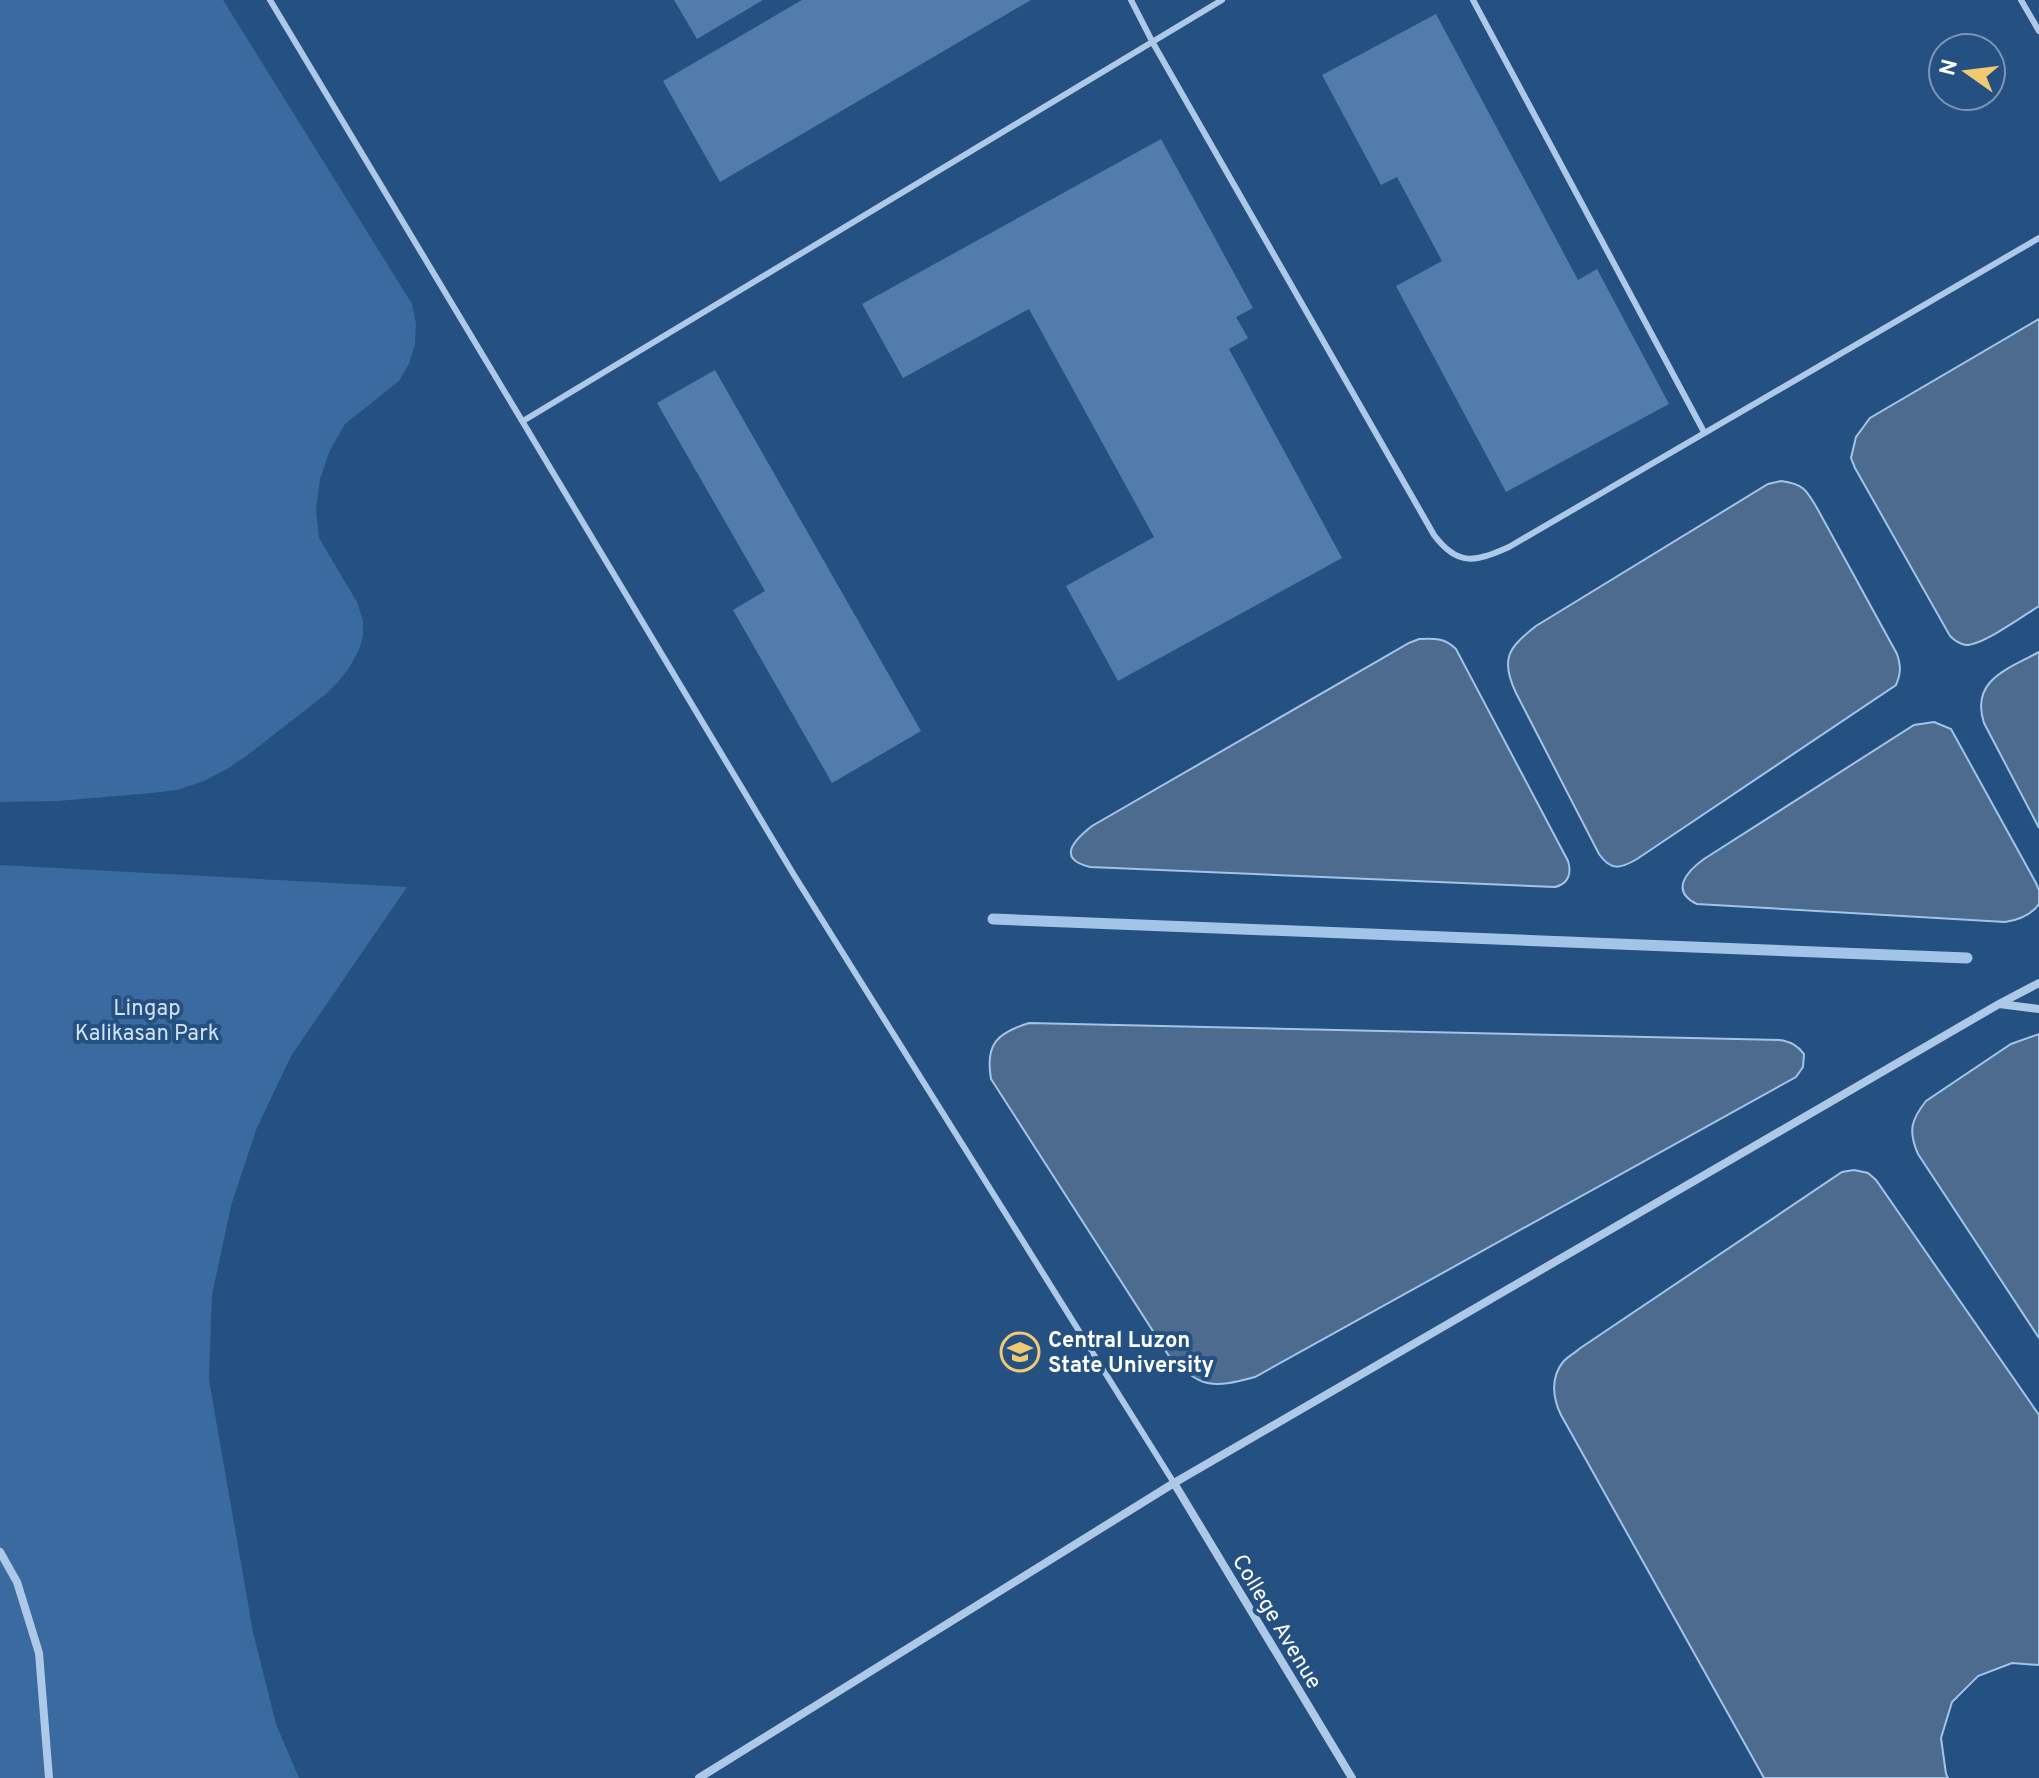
<svg xmlns="http://www.w3.org/2000/svg" width="2039" height="1778" viewBox="0 0 2039 1778" font-family="Overpass,sans-serif">
<rect width="100%" height="100%" fill="#255082"/>
<!-- green -->
<path fill="#3a6a9f" d="M 0,0 L 223,0 L 412,304 L 416,324 L 415,344 L 409,364 L 399,381 L 345,424 L 330,450 L 320,479 L 316,509 L 319,538 L 357,602 L 363,621 L 363,636 L 359,650 L 349,668 L 338,682 L 326,694 L 249,754 L 227,769 L 204,781 L 177,790 L 152,793 L 58,801 L 0,802 Z
M 0,865 L 407,887 L 291,1056 L 256,1130 L 231,1206 L 212,1295 L 209,1380 L 253,1632 L 276,1724 L 299,1778 L 0,1778 Z"/>
<!-- water -->
<path fill="#4c6b8e" stroke="#a2c4e7" stroke-width="2" d="M 2039,319 L 2039,606 C 2023,616 1983,645 1966,645 C 1959,644 1955,641 1950,636 L 1855,468 L 1851,458 L 1856,437 L 1870,418 Z
M 1781,481 C 1803,484 1806,489 1817,508 L 1897,654 C 1901,666 1901,673 1896,685 L 1637,859 C 1620,869 1611,871 1599,854 L 1516,693 C 1500,659 1508,648 1536,626 L 1768,484 Z
M 1419,639 C 1434,638 1445,638 1456,649 L 1568,861 C 1572,874 1568,884 1555,887 L 1090,867 C 1056,859 1074,840 1092,826 L 1409,643 Z
M 2039,652 L 2039,828 L 1984,723 C 1970,680 2008,669 2039,652 Z
M 1934,722 L 1951,729 L 2036,883 L 2039,890 L 2039,904 C 2031,915 2019,920 2005,922 L 1697,904 C 1670,891 1686,872 1704,859 L 1914,725 Z
M 1029,1023 L 1780,1040 C 1791,1042 1797,1045 1804,1054 L 1803,1067 L 1796,1077 L 1255,1377 C 1211,1389 1201,1388 1169,1356 L 991,1079 C 985,1044 997,1033 1029,1023 Z
M 2039,1034 L 2039,1338 L 1918,1154 C 1908,1131 1911,1120 1926,1101 L 2011,1044 Z
M 1854,1170 L 1868,1173 L 1876,1180 L 2039,1415 L 2039,1665 L 2012,1663 L 1978,1676 L 1952,1702 L 1941,1738 L 1946,1774 L 1948,1778 L 1764,1778 L 1561,1415 C 1553,1399 1550,1378 1563,1362 C 1567,1357 1575,1353 1579,1349 L 1842,1172 Z"/>
<g fill="none" stroke-linecap="round" stroke-linejoin="round">
<!-- stream -->
<path stroke="#a2c4e7" stroke-width="11" d="M 993,919 L 1967,958"/>
</g>
<!-- building -->
<path fill="#527cac" d="M 674,0 L 763,0 L 697,39 Z
M 802,0 L 1031,0 L 720,182 L 663,81 Z
M 1436,14 L 1578,280 L 1597,269 L 1669,404 L 1506,492 L 1396,286 L 1442,261 L 1397,177 L 1381,185 L 1322,75 Z
M 1161,139 L 1253,308 L 1236,317 L 1248,338 L 1229,349 L 1342,558 L 1118,681 L 1066,586 L 1154,537 L 1029,309 L 903,378 L 862,304 Z
M 715,370 L 921,731 L 832,783 L 733,610 L 765,591 L 657,403 Z"/>
<g fill="none" stroke-linecap="round" stroke-linejoin="round">
<!-- lane -->
<path stroke="#aec9e7" stroke-width="6" d="M 270,0 L 794,875 L 1174,1483
M 1131,0 L 1153,43 L 1434,535 C 1458,567 1475,562 1509,547 L 2039,238
M 1473,0 L 1704,432
M 2021,0 L 2039,31
M 523,421 L 1222,0"/>
<!-- street -->
<path stroke="#aec9e7" stroke-width="8" d="M 1999,1004 L 2039,983
M 1174,1483 L 1352,1778
M 0,1552 L 17,1582 L 39,1653 L 49,1778
M 699,1778 L 1174,1483 L 1999,1004 L 2039,1009"/>
</g>
<!-- icons -->
<defs>
<g id="university-ring" transform="scale(2)"><circle r="9.5" fill="#255082" stroke="#f0c972" stroke-width="1.5"/><path d="M0-5L7-2L0 1L-7-2ZM-4 1L0 2.5L4 1V4Q0 6-4 4Z" fill="#f0c972"/></g>
</defs>
<g fill-rule="evenodd">
<use href="#university-ring" x="1020" y="1352"/>
</g>
<g text-anchor="middle" stroke-width="8" stroke-linejoin="round" paint-order="stroke">
<!-- park labels -->
<g font-size="22" fill="#d1e2f5" stroke="#255082">
<text x="147" y="1015">Lingap<tspan x="147" dy="25">Kalikasan Park</tspan></text>
</g>
<!-- poi labels -->
<g font-size="22" font-weight="bold" fill="#fff" stroke="#255082" text-anchor="start">
<text x="1048" y="1347">Central Luzon<tspan x="1048" dy="25">State University</tspan></text>
</g>
<!-- street labels -->
<g font-size="22" fill="#fff" stroke="#255082">
<text transform="translate(1278 1621) rotate(59)" y="8">College Avenue</text>
</g>
</g>
<!-- north arrow -->
<g transform="translate(1967 72) rotate(284)"><circle r="38" fill="#255082" stroke="#7c96b4" stroke-width="2"/>
<path d="M0-6L14 30L0 20L-14 30Z" fill="#f0c972"/>
<text y="-12" font-size="22" font-weight="bold" text-anchor="middle" fill="#ffffff">N</text>
</g>
</svg>
